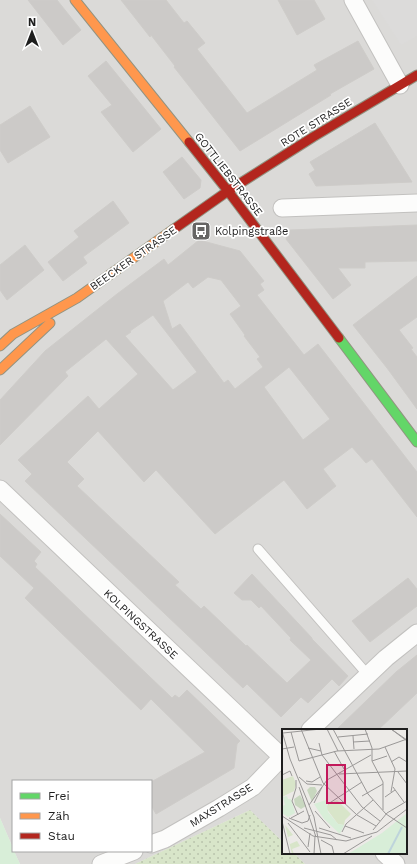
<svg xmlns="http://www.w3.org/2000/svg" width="417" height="864" viewBox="0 0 417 864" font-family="'Work Sans',sans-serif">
<defs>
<pattern id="grass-dots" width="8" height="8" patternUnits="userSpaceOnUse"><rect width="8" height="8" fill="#d8e5c9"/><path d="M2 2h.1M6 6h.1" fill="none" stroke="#b9c4ac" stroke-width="1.8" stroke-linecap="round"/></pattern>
</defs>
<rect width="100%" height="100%" fill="#eceae7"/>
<!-- residential -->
<path fill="#dbdad8" d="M 0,0 L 417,0 L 417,864 L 305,864 L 294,853 L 406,853 L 406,730 L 283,730 L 283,842 L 250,810 L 135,864 L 20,864 L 14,851 L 151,851 L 151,781 L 13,781 L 13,848 L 0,818 Z"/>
<!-- grass -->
<path fill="url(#grass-dots)" d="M 250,810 L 283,842 L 283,853 L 294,853 L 305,864 L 135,864 Z"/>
<!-- park -->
<path fill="#d8eed8" d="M 0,818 L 13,848 L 13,851 L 14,851 L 20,864 L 0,864 Z"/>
<!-- parking -->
<path fill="#dcdbda" d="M 372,0 L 417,0 L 417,36 L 401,45 Z"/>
<!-- building -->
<path fill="#cccac8" stroke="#ceccc9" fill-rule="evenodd" d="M 28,0 L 57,0 L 81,30 L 63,45 Z
M 121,0 L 166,0 L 184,23 L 187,21 L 205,43 L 197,49 L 247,113 L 317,70 L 314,65 L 358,41 L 374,69 L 330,94 L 331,95 L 240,151 L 174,67 L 175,66 L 151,35 L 150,37 Z
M 278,0 L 314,0 L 325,19 L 297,35 Z
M 106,61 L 161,129 L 133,152 L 101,112 L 112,105 L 88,76 Z
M 30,106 L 50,137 L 8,163 L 0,150 L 0,125 Z
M 375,123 L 412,182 L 316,186 L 309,174 L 315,170 L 310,162 Z
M 182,157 L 201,180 L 200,188 L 184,199 L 163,172 Z
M 113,201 L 129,223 L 83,257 L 87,263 L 63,281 L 48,262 L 79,237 L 74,231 Z
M 417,225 L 417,261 L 365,262 L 365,268 L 338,268 L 351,285 L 333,299 L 286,239 L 290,230 Z
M 199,240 L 240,251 L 264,281 L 260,284 L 264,290 L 257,295 L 304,355 L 318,344 L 417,472 L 417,517 L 372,459 L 366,463 L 352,447 L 323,469 L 336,486 L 307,509 L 284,480 L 215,534 L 156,470 L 144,482 L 98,431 L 67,462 L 84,479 L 77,486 L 179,582 L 175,585 L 201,609 L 204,606 L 246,646 L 247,645 L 287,683 L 311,660 L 290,640 L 291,638 L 261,606 L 259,608 L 251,600 L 242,600 L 234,593 L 252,574 L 312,638 L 312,639 L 348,676 L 339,686 L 332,679 L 308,703 L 301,697 L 281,717 L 247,684 L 243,688 L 25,481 L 32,474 L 18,460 L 88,396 L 99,409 L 138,374 L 106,339 L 65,372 L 68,376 L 0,445 L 0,400 L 45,351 L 117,294 L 164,259 L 168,265 ZM 208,277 L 221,280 L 241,306 L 230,314 L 245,335 L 244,336 L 260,357 L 257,359 L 263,367 L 235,389 L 228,380 L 224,383 L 180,324 L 172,329 L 163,301 L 188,282 L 193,288 ZM 153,315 L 197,372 L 173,390 L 125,336 L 131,332 L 130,331 ZM 289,367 L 330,419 L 303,440 L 264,387 Z
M 25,245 L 44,270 L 7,300 L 0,290 L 0,265 Z
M 417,276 L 417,317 L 399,330 L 413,348 L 411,349 L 417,357 L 417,409 L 387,368 L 353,325 Z
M 0,514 L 41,552 L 34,561 L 37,564 L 35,567 L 172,698 L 175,695 L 179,698 L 187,690 L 240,741 L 237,744 L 234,768 L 156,814 L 151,805 L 151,782 L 205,752 L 151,699 L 141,710 L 25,598 L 34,588 L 0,556 Z
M 408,578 L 417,589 L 417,606 L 370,642 L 352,621 Z
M 417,655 L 417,693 L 378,730 L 336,730 L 396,672 Z"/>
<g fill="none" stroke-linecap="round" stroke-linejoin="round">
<!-- lane casing -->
<g stroke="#c2c1bf" stroke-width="11">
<path id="lane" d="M 258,549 L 368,675"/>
</g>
<!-- street casing -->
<g stroke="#c2c1bf" stroke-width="19">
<path id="street" d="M 353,0 L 400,85
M 282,208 L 417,203
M 0,489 L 283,758
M 310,730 L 386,658 L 417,633
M 151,844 L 165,839 L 219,808 L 253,787 L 283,756
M 384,853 L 396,864
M 101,864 L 134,851"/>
</g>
<!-- fast casing -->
<g stroke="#929381" stroke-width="11">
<path id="fast" d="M 339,338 L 417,442"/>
</g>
<!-- slow casing -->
<g stroke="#929381" stroke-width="11">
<path id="slow" d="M 75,0 L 189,142
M 0,346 L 13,334 L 77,298 L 174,229
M 0,370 L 50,323"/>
</g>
<!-- jam casing -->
<g stroke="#929381" stroke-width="11">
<path id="jam" d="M 189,142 L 228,191 L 339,338
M 174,229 L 228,191 L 313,137 L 417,75"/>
</g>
<!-- lane -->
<use href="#lane" stroke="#fcfcfb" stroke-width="9"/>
<!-- street -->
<use href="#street" stroke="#fcfcfb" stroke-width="17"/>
<!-- fast -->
<use href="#fast" stroke="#63d668" stroke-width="9"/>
<!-- slow -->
<use href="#slow" stroke="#ff974d" stroke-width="9"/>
<!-- jam -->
<use href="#jam" stroke="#b3261e" stroke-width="9"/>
</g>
<!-- icons -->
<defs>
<g id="bus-square" transform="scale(1)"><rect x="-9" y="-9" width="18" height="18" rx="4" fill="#666564" stroke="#fff"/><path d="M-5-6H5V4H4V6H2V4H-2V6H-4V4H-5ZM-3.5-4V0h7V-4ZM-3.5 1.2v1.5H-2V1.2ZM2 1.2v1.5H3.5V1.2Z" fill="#fff"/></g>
</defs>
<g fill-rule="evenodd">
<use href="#bus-square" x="201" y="231"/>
</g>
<g text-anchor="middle" stroke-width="3.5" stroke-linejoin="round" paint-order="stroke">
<!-- street labels -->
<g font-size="11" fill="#1e1e1e" stroke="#fff">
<text transform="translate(316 122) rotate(-32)" y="4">ROTE STRASSE</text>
<text transform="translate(229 174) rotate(52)" y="4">GOTTLIEBSTRASSE</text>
<text transform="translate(133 258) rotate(-35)" y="4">BEECKER STRASSE</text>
<text transform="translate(141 624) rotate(43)" y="4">KOLPINGSTRASSE</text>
<text transform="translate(221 805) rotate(-32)" y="4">MAXSTRASSE</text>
</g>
<!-- poi labels -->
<g font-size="11" fill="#1e1e1e" stroke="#fff" text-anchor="start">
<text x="215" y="235">Kolpingstraße</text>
</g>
</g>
<!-- overview -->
<g transform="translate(282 729)">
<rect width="125" height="125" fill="#eceae7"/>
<path d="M 11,47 L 14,55 L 12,62 L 0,68 L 0,51 ZM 55,71 L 69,85 L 63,91 L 62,96 L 56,95 L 44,79 L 46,75 ZM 3,96 L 11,106 L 6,108 L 8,115 L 15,112 L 18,117 L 10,120 L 12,125 L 10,125 Z" fill="#d8e5c9"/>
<path d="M 28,58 L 33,58 L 35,62 L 30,73 L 25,61 ZM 18,66 L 24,77 L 19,80 L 13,76 L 12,70 Z" fill="#c8d7bf"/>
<path d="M 5,67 L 6,70 L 9,70 L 13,84 L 6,88 L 0,84 L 0,77 L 3,76 L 1,68 ZM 44,71 L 46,83 L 56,95 L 62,96 L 58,105 L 42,90 L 32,75 ZM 125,84 L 125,125 L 66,125 L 100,104 Z" fill="#d8eed8"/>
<path fill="none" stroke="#bed4db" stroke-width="2" d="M 106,125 L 120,98"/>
<path fill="none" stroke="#9a9897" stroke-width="1" d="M 19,0 L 41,54 L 75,86 L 94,97M 45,0 L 56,22M 51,0 L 86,65 L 104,85 L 125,99M 83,0 L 90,19 L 90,32 L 101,53 L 101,81M 109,0 L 125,12M 109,0 L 125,11M 0,2 L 8,30 L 32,88 L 39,125M 9,3 L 17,32 L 55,22 L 97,20 L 125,10M 1,4 L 39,0M 71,7 L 72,20M 56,8 L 86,5M 71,13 L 88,12M 37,14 L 40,26 L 80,78 L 98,92M 103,18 L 113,40 L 109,63M 26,19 L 39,22M 0,20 L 12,18M 52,22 L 62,40M 90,32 L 105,27M 109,33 L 117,28 L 125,33M 116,43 L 125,55M 57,45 L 125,42M 0,46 L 8,42 L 10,47M 17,48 L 25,55 L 40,56M 14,51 L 14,59 L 10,72 L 16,86M 24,52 L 30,53 L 38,48M 17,58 L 34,108M 111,58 L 122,73M 80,67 L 101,55M 103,68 L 113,61M 32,74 L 40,58M 46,75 L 80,53M 27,76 L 45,51 L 89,26M 33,82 L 48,99M 0,87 L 31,107 L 64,112 L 95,103 L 125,80M 7,89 L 20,94 L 26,92 L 28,86M 9,89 L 22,82M 0,92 L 8,125M 6,94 L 28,123M 63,97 L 82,104M 22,99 L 49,106 L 55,111M 37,99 L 69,109M 91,101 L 105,84 L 125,72M 60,103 L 64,95 L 91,71M 39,111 L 50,117 L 52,125M 26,118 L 28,104M 32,125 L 33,107M 61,125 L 90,107"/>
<path fill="#c2185b" fill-opacity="0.15" stroke="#c2185b" stroke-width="2" d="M 45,36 L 63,36 L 63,74 L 45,74 Z"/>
<rect width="125" height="125" fill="none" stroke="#1e1e1e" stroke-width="2"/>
</g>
<!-- legend -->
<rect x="12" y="780" width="140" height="72" fill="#ffffff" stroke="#a5a5a5"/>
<rect x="20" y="793" width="20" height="6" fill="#63d668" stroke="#a5a5a5"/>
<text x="48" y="800" font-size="12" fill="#1e1e1e">Frei</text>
<rect x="20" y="813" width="20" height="6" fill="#ff974d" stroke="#a5a5a5"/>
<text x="48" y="820" font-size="12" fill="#1e1e1e">Zäh</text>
<rect x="20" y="833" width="20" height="6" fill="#b3261e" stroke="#a5a5a5"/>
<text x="48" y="840" font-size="12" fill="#1e1e1e">Stau</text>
<!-- north arrow -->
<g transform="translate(32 32)" stroke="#ffffff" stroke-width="3" paint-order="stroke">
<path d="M0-3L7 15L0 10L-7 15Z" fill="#1e1e1e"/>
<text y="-6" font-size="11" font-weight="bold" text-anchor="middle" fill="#1e1e1e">N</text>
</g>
</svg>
